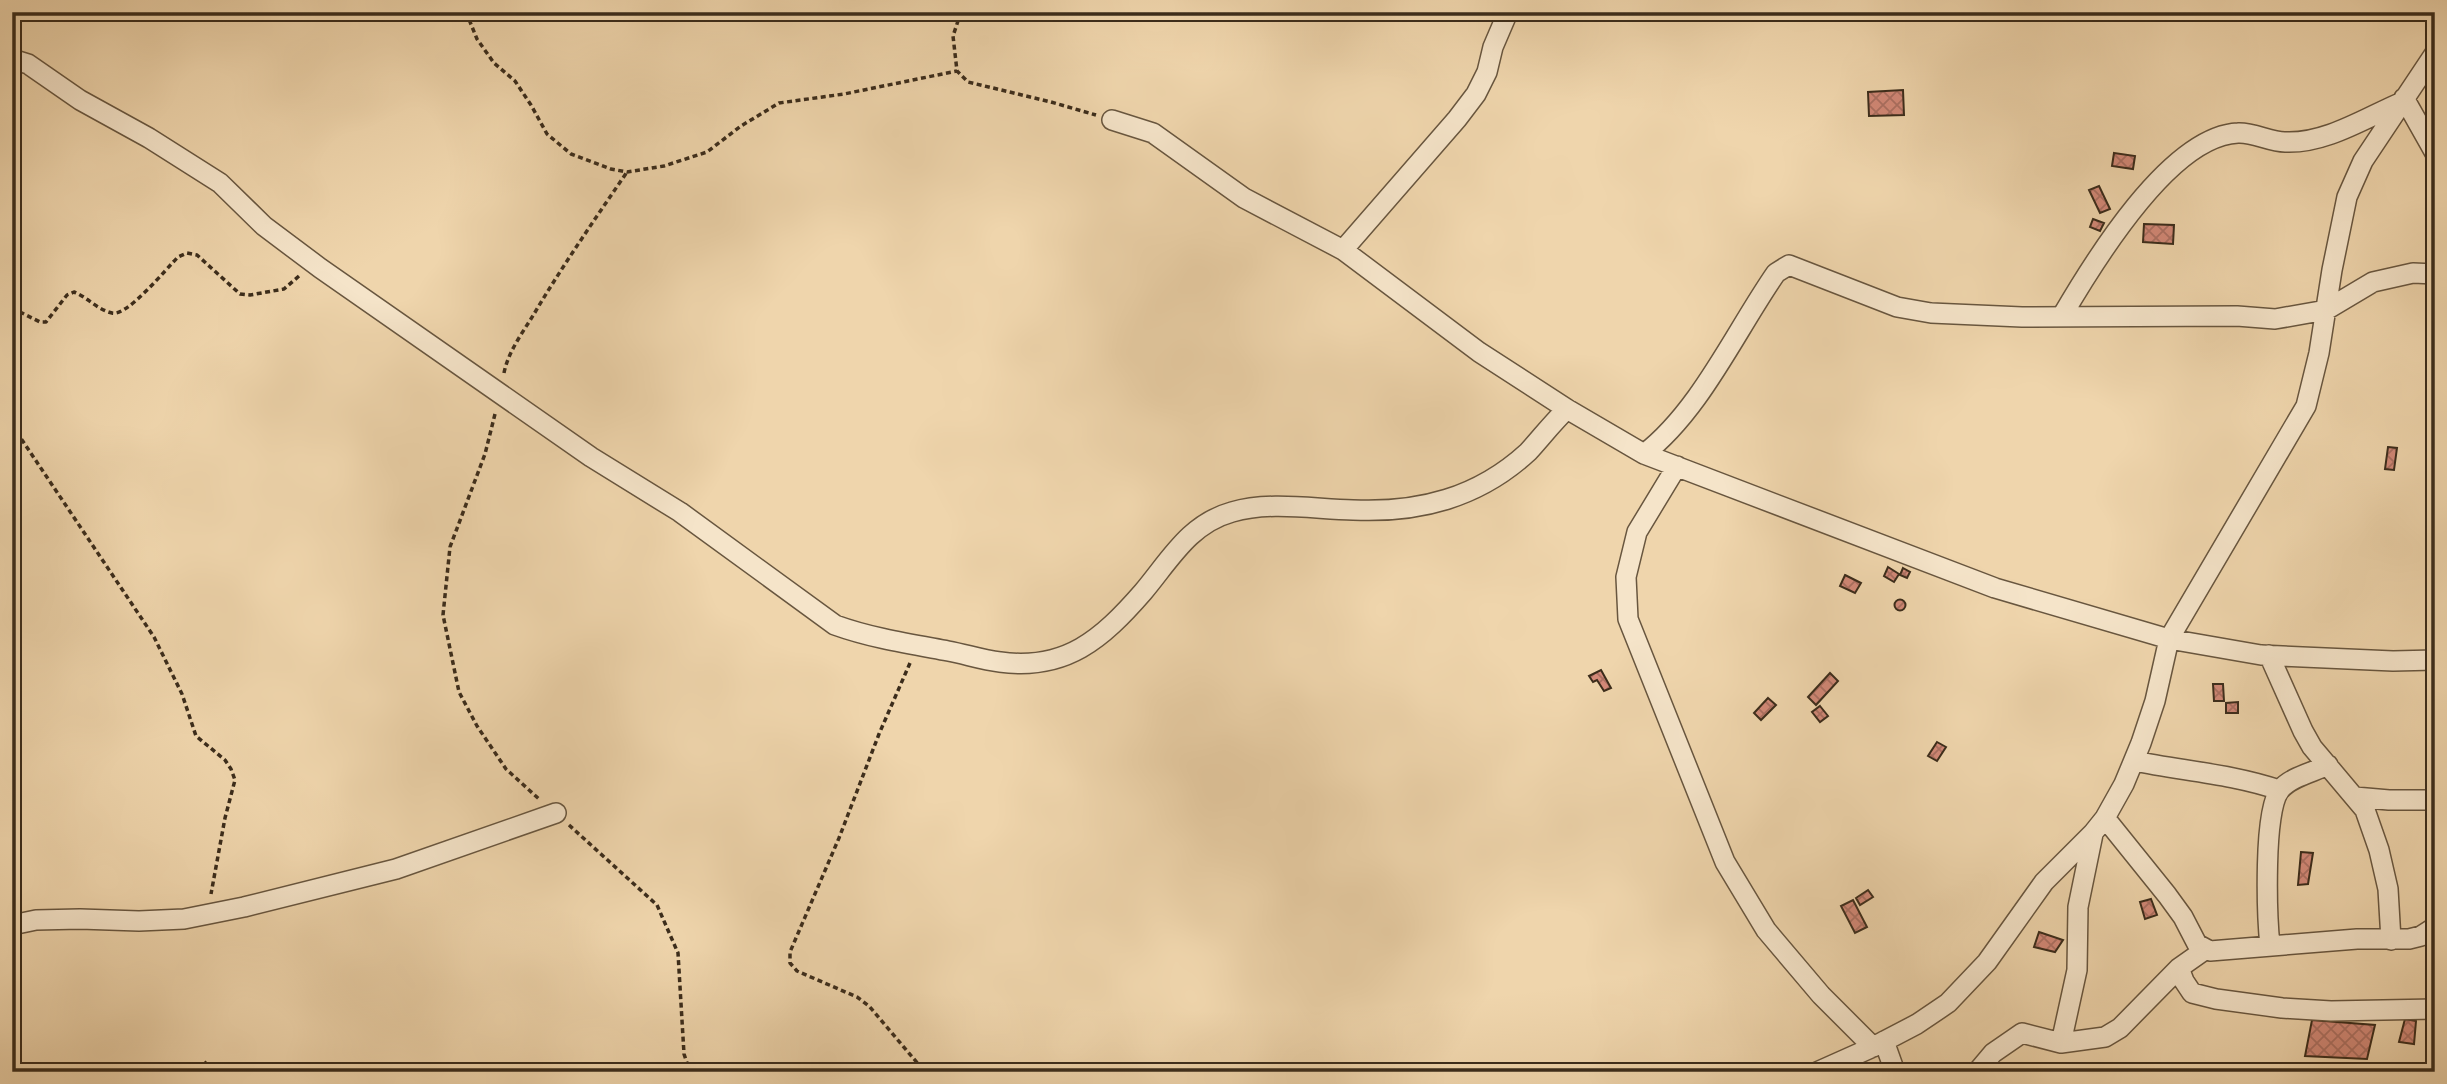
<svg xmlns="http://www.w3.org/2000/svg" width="2447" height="1084" viewBox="0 0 2447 1084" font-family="'EB Garamond',serif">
<defs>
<pattern id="building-cross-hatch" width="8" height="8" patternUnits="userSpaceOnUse" patternTransform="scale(1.75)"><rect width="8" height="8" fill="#d38978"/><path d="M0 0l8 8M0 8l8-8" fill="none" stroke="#ac7062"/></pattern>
</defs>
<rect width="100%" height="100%" fill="#efd5ac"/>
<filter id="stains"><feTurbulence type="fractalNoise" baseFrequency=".00286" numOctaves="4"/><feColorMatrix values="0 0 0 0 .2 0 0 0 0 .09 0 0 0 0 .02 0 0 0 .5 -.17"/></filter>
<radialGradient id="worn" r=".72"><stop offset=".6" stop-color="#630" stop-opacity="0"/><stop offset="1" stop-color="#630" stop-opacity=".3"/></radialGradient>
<!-- building -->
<path fill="url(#building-cross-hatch)" stroke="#3b2c1b" stroke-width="2" d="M 1903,90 L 1904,115 L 1869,116 L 1868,92 Z
M 2114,153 L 2135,156 L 2133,169 L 2112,166 Z
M 2099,186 L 2110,209 L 2100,213 L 2089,190 Z
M 2093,219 L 2104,223 L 2100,231 L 2090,227 Z
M 2144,224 L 2174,225 L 2173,244 L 2143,242 Z
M 2388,447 L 2397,448 L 2394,470 L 2385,469 Z
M 1888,567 L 1899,574 L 1894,582 L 1884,576 Z
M 1903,568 L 1910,572 L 1907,578 L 1900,575 Z
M 1845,575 L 1861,583 L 1855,593 L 1840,586 Z
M1894.5 605a5.5 5.5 0 1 1 11 0a5.5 5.5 0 1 1-11 0Z
M 1601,670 L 1611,688 L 1604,691 L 1597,680 L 1593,682 L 1589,676 Z
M 1830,673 L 1838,681 L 1816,705 L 1808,697 Z
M 2213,684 L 2223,684 L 2224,701 L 2214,701 Z
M 1768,698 L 1776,705 L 1761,720 L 1754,713 Z
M 2238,702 L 2238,713 L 2226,713 L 2226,703 Z
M 1820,706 L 1828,716 L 1820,722 L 1812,712 Z
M 1937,742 L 1946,747 L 1937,761 L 1928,756 Z
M 2301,852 L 2313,853 L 2308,884 L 2298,885 Z
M 1868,890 L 1873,897 L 1860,905 L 1856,898 Z
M 2151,899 L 2157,915 L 2145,919 L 2140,902 Z
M 1853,900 L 1867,927 L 1855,933 L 1841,906 Z
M 2039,932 L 2063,940 L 2055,952 L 2034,947 Z
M 2405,1019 L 2416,1021 L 2414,1044 L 2399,1042 Z
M 2312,1020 L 2375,1025 L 2367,1059 L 2305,1056 Z"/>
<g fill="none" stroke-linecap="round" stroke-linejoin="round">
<!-- minor casing -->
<g stroke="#68563f" stroke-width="22">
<path id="minor" d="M 12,59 L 28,64 L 80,100 L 149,138 L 220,183 L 264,226 L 320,268 L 591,457 L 680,512 L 835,625 C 871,638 910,644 948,651 C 965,654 982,660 1000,662 C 1066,671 1102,639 1143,592 C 1170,560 1189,524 1232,512 C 1270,501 1313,509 1353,510 C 1419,513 1478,498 1528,452 C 1541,438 1553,422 1567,409
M 2404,98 L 2435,153
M 1112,120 L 1153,133 L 1244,198 L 1343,250 L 1479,352 L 1567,409 L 1644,454 L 1995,588 L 2169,639 L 2261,655 L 2393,661 L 2435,660
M 1343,250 L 1457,119 L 1476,94 L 1487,72 L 1493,47 L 1508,12
M 2062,316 C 2093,263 2170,136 2238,133 C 2253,132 2270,142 2285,142 C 2325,144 2365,118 2400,103
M 1644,454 C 1700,411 1735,332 1776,273 L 1789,265 L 1897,307 L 1931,313 L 2022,317 L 2237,316 L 2275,319 L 2326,310 L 2373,282 L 2413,273 L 2435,274
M 1677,466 L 1637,532 L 1626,577 L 1628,619 L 1725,862 L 1766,930 L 1821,995 L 1873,1047
M 2269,655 L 2303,731 L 2312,747 L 2365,810 L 2379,850 L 2388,889 L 2391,940
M 2134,761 C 2183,771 2232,774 2279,790
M 2355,797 L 2389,800 L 2435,800
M 2105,818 L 2167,895 L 2183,917 L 2197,944 L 2210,951 L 2357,939 L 2409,939 L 2421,936 L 2435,927
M 12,925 L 36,920 L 80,919 L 139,921 L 184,919 L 244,907 L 396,869 L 556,813
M 2270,946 C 2267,917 2263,810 2280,790 C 2290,777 2314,772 2328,765
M 2179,968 L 2184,981 L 2192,993 L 2216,999 L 2282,1008 L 2331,1011 L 2435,1009
M 1884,1041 L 1895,1072
M 2061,1043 L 2077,970 L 2078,907 L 2093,834
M 1817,1072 L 1873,1047 L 1917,1024 L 1948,1003 L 1987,962 L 2044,882 L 2093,833 L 2105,818 L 2124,784 L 2141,743 L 2155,701 L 2169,639 L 2306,406 L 2319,353 L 2332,270 L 2347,197 L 2363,161 L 2435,53
M 1977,1072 L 1993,1053 L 2022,1033 L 2061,1043 L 2105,1037 L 2120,1028 L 2179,968 L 2206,949"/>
</g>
<!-- path -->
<path stroke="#3b2c1b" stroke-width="3.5" stroke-dasharray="5 3.5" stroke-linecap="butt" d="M 466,12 L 477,39 L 494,63 L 515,81 L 531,105 L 547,134 L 571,154 L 611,169 L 627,172 L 664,166 L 707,152 L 741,126 L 779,103 L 844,94 L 957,71
M 961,12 L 953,36 L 957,71 L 968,82 L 1051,102 L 1096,115
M 12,308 L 40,322 L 46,322 L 67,295 L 74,292 C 87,297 98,310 112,313 C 127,317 166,269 178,257 L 187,253 L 197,255 L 240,294 L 250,295 L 284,289 L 299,276
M 504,373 C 508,352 523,332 534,314 C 563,265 595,219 627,172
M 495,414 L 485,454 L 450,547 L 443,615 L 459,692 L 477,726 L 506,769 L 539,799
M 12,425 L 154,637 L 182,694 L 196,736 L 225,760 L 231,769 L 235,780 L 225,818 L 211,894
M 910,663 L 879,734 L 839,838 L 790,952 L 790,963 L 797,971 L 857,997 L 869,1006 L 925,1072
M 569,825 L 657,905 L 678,953 L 684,1054 L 690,1072
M 198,1072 L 208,1060"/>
<!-- minor -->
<use href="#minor" stroke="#f5e4c9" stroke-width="19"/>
</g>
<!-- margin -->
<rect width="2447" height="1084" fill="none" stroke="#efd5ac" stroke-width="42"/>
<rect x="14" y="14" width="2419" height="1056" fill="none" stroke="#3b2c1b" stroke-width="3.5"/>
<rect x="21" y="21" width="2405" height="1042" fill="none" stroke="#3b2c1b" stroke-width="2"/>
<rect width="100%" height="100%" filter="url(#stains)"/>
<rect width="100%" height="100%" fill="url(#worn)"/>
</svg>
